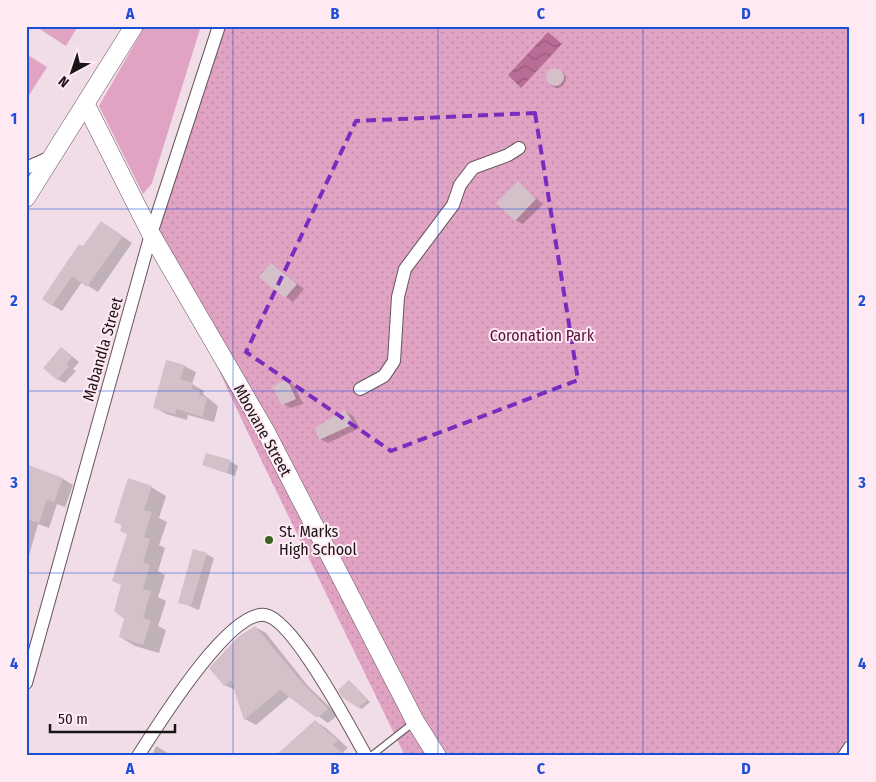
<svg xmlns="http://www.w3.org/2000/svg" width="876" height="782" viewBox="0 0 876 782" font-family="'Fira Sans Condensed',sans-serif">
<defs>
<pattern id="park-dots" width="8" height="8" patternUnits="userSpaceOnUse" patternTransform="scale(1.25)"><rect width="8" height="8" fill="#e1a3c3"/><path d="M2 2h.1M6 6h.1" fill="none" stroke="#c08ba7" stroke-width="1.8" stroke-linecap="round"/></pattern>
<pattern id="water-waves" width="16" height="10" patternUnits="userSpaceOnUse" patternTransform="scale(1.25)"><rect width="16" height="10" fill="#b96d96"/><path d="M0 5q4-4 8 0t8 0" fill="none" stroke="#965879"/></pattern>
</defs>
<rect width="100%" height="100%" fill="#f1dde7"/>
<!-- grass -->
<path fill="#e1a3c3" d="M 35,26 L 78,26 L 66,46 Z
M 145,26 L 201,26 L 152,183 L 143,194 L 99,106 Z
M 26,54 L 47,67 L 26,100 Z"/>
<!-- park -->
<path fill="url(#park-dots)" d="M 219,26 L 850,26 L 850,734 L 836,756 L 405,756 L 248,433 L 153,229 Z"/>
<!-- water -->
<path fill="url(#water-waves)" d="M 548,32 L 562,44 L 521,88 L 508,75 Z"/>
<!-- shadow -->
<path fill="#0003" d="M548 79a9 9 0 1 1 18 0a9 9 0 1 1-18 0Z
M 518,183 L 543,204 L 523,224 L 515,220 Z
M 111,228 L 132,243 L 98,292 L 82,282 L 62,311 L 52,305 L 84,248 Z
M 272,264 L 304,289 L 293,302 L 261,277 Z
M 62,348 L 79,362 L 73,369 L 76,371 L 65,383 L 57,379 Z
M 184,366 L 196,372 L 192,384 L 204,391 L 203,394 L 218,406 L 214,422 L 188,415 L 187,420 L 166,414 L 154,407 Z
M 287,381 L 294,385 L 303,404 L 291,408 L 283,404 Z
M 345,411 L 353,416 L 360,428 L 328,443 L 320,439 Z
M 230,461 L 238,466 L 235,476 L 204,465 Z
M 26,470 L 63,479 L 73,485 L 65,507 L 57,504 L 49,528 L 38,524 L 26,566 Z
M 151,487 L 166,496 L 159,518 L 167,522 L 159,545 L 165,548 L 158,571 L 165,575 L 158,597 L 166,601 L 158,626 L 166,630 L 159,653 L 135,646 L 120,637 L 126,619 L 122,585 L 128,535 L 123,526 L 116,522 Z
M 206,554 L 214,558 L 199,610 L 179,602 Z
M 255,627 L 266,633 L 308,686 L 338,715 L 328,723 L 290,696 L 256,725 L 245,719 L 236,690 L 224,685 Z
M 352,683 L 370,702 L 362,709 L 358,707 Z
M 315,721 L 326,728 L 348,748 L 343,752 L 348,756 L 277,756 Z
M 156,746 L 163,750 L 172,756 L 152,756 Z"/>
<!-- building -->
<path fill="#d4c0c9" d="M546 77a9 9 0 1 1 18 0a9 9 0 1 1-18 0Z
M 518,181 L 536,199 L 515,221 L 496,203 Z
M 101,221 L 123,236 L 87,287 L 72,276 L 52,306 L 42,299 L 79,244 L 83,246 Z
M 271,263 L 297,284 L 285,298 L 259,277 Z
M 61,347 L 72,357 L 66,364 L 69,366 L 57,380 L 43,368 Z
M 166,360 L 185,365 L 180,379 L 193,383 L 191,389 L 200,391 L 199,395 L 207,398 L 202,417 L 177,409 L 175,414 L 153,408 Z
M 287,379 L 296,399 L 282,405 L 272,387 Z
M 345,410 L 354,424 L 319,440 L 315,428 Z
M 206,453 L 231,460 L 227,473 L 202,465 Z
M 26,464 L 63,478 L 54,502 L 47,500 L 39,523 L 26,519 Z
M 128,478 L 152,486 L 144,510 L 152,512 L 144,537 L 150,539 L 143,562 L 150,565 L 143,589 L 151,591 L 143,618 L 151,620 L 143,645 L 119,637 L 124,619 L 114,611 L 121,585 L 112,581 L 127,534 L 120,531 L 122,525 L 114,522 Z
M 193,549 L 207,553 L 191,606 L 178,603 Z
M 255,626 L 298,678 L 328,709 L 317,718 L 280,690 L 244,720 L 231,680 L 224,686 L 209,668 L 238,637 Z
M 349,680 L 368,700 L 358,708 L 342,697 L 338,690 Z
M 315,720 L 338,741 L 333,745 L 346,756 L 275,756 Z"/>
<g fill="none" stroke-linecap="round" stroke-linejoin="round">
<!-- lane casing -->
<g stroke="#67565f" stroke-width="8">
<path id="lane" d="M 371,756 L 413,723"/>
</g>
<!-- street casing -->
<g stroke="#67565f" stroke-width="14">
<path id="street" d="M 26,168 L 51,157
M 360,389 L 384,376 L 394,361 L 398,297 L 405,269 L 453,205 L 460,185 L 473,168 L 508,155 L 519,148
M 26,683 L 151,234 L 219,26
M 138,756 C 157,727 228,610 265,615 C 293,619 351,729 366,756
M 844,756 L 850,747"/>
</g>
<!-- secondary casing -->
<g stroke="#67565f" stroke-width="19">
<path id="secondary" d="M 86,105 L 151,234 L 266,432 L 415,721 L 437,756
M 26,198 L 134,26"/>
</g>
<!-- lane -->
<use href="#lane" stroke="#fff" stroke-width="6"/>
<!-- street -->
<use href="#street" stroke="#fff" stroke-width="12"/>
<!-- secondary -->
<use href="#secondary" stroke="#fff" stroke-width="18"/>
</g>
<!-- marked area -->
<path fill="none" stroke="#7b2cbf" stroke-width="4" stroke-dasharray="10 6" stroke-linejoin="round" d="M 535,113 L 578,380 L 391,451 L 246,352 L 356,121 Z"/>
<!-- grid -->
<path fill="none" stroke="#1d4ed8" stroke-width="1" stroke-opacity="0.55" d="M 233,26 L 233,756M 438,26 L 438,756M 643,26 L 643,756M 26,209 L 850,209M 26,391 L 850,391M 26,573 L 850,573"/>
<!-- markers -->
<circle fill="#386523" stroke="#ffeaf4" stroke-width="2" cx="269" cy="540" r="5"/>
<g text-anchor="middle" stroke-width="4" stroke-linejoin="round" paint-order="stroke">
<!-- park labels -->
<g font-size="16" fill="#56103c" stroke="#ffeaf4">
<text x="542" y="341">Coronation Park</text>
</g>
<!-- street labels -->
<g font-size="16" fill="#1b1417" stroke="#ffeaf4">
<text transform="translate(102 349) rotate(-74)" y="6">Mabandla Street</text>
<text transform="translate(263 430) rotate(61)" y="6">Mbovane Street</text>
</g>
<!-- poi labels -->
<g font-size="16" fill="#1b1417" stroke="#ffeaf4" text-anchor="start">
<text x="279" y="537">St. Marks<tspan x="279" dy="18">High School</tspan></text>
</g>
</g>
<!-- border -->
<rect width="876" height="782" fill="none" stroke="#ffeaf4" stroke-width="55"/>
<!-- north arrow -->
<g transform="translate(72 72) rotate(220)" stroke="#ffeaf4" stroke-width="4" paint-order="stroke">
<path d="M0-4L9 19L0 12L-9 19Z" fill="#1b1417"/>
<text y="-8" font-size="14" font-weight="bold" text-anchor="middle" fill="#1b1417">N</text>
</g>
<!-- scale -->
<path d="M50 724v8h125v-8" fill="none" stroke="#1b1417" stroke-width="2.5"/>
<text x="58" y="724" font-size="15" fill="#1b1417" stroke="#ffeaf4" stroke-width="4" paint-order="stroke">50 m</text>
<rect x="28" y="28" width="820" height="726" fill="none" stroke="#1d4ed8" stroke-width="2"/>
<g font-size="16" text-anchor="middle" font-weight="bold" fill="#1d4ed8">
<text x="130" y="19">A</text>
<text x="335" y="19">B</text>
<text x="541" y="19">C</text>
<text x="746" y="19">D</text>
<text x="14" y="124">1</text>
<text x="862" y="124">1</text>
<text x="14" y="306">2</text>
<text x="862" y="306">2</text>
<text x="14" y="488">3</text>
<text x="862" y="488">3</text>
<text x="14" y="669">4</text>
<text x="862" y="669">4</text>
<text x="130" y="774">A</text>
<text x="335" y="774">B</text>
<text x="541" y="774">C</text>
<text x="746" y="774">D</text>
</g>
</svg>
